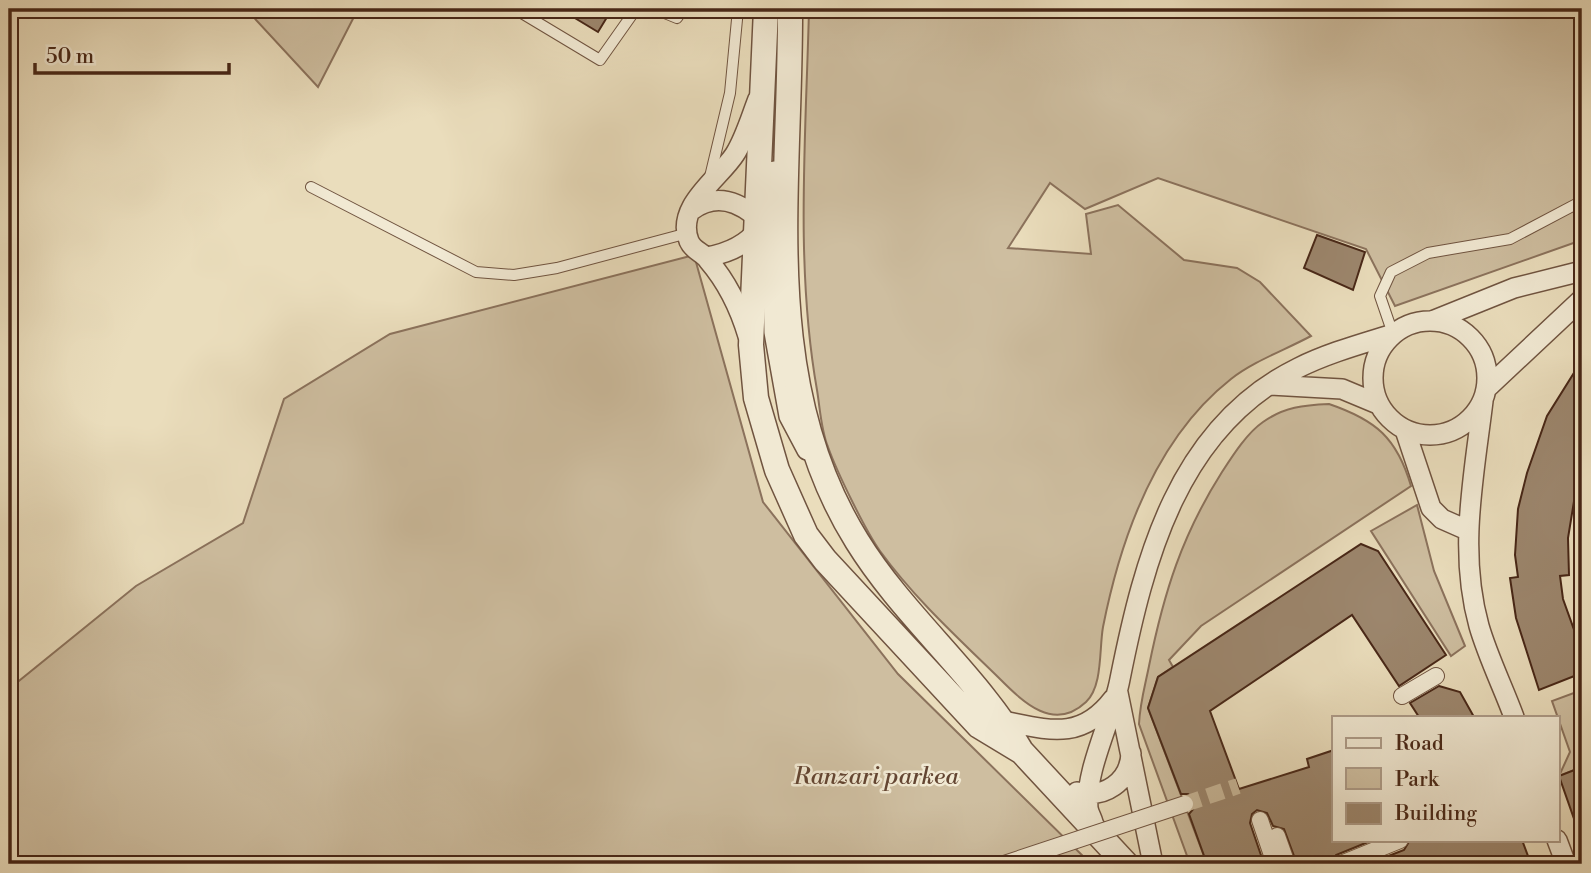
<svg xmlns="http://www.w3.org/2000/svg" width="1591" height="873" viewBox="0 0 1591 873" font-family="'Libre Bodoni',serif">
<rect width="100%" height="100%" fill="#eaddbc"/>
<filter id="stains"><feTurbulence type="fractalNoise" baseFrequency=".00286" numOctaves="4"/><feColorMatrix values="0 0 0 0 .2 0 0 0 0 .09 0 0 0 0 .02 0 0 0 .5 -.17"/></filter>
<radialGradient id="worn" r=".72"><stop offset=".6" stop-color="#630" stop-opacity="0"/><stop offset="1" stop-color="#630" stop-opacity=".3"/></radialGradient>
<!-- green -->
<path fill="#cebea0" stroke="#8b725c" stroke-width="2" d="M 246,9 L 358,9 L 318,87 Z
M 809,9 L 1582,9 L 1582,240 L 1395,306 L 1366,249 L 1158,178 L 1085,209 L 1050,183 L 1008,248 L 1091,254 L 1086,214 L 1118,205 L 1184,260 L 1237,268 L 1260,282 L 1311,336 C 1285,350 1254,361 1231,379 C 1156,438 1121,536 1103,627 C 1099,649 1103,686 1086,702 C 1054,732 1024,703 1000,679 C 959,639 914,598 880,551 C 865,530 837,472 828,447 C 821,430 820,408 817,390 C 795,266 806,135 809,9 Z
M 694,255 L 763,502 L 898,674 L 1091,864 L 9,864 L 9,689 L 136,586 L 243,523 L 284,399 L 390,334 Z
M 1329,404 C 1376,420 1397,438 1411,486 L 1201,626 L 1169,660 L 1173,667 L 1158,677 L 1148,708 L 1207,864 L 1190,864 L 1139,724 C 1140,703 1145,686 1149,666 C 1164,592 1182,535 1222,472 C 1233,455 1247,433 1263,422 C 1284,407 1304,405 1329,404 Z
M 1417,505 L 1434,571 L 1465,646 L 1451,656 L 1371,531 Z
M 1582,690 L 1582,767 L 1559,776 L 1570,752 L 1552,701 Z"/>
<!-- building -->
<path fill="#9c866d" stroke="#482717" stroke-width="2" d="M 560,9 L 612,9 L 598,32 Z
M 1317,235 L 1365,252 L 1353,290 L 1304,268 Z
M 1582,360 L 1582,471 L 1577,483 L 1568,538 L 1569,575 L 1560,576 L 1563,599 L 1582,652 L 1582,673 L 1539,690 L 1516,618 L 1510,578 L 1518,577 L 1515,555 L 1518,509 L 1527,473 L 1547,416 Z
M 1361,544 L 1378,551 L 1446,655 L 1399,686 L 1352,615 L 1210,711 L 1239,789 L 1309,767 L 1307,759 L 1334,750 L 1334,840 L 1373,840 L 1336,855 L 1331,864 L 1297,864 L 1284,829 L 1273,826 L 1267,813 L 1257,810 L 1252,814 L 1250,823 L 1264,864 L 1207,864 L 1189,814 L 1195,807 L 1195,800 L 1188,794 L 1181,794 L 1148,708 L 1158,677 Z
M 1439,686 L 1460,692 L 1474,717 L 1419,717 L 1410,703 Z
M 1582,767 L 1582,833 L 1579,833 L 1559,776 Z
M 1410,840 L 1522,840 L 1531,864 L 1368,864 L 1404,850 Z"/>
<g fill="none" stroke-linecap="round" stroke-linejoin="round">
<!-- pedestrian-tunnel -->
<path stroke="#cab99b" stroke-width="16" stroke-dasharray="16 8" stroke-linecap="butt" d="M 1185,804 L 1238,786"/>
<!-- service casing -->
<g stroke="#705440" stroke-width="12">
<path id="service" d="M 515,9 L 600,60 L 636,9
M 655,9 L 677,18 L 683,9
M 710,177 L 730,93 L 738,9
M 311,187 L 476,272 L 514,275 L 557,268 L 688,233
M 1393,334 L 1380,296 L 1391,272 L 1428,253 L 1510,239 L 1582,201"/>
</g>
<!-- pedestrian casing -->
<g stroke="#705440" stroke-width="18">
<path id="pedestrian" d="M 1402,696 L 1436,676
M 1260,820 L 1275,864
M 1277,836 L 1287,864
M 1341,864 L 1400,840"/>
</g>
<!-- minor casing -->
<g stroke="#705440" stroke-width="22">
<path id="minor" d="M 692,210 C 722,188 750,208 772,232 L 774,332 L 789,416 L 807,450
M 707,257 C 756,248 773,219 774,171
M 1432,321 L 1514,288 L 1582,271
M1373 378a57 57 0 1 1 114 0a57 57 0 1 1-114 0Z
M 748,336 C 740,309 727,282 708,260 C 703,252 693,251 689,241 C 675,206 719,179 735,154 C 745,138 751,117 758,99
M 1269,385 L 1342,389 L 1378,404
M 1486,389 L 1582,299
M 1483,401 C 1474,476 1458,551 1479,626 C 1488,657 1503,687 1514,717
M 1405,430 L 1431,508 L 1442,519 L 1467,530
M 1118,693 L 1153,864
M 1003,721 C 1049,730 1081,741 1113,699
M 1077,792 C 1104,799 1130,782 1131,753
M 1094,828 C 1094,820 1089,815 1088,808 C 1085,769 1113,718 1120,679 C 1144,559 1178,427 1298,368 C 1328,353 1361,344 1393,334
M 1557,840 L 1566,864"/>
</g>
<!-- tertiary casing -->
<g stroke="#705440" stroke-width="27">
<path id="tertiary" d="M 766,9 L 751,345 L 756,398 L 777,470 L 806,535 L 825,560 L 979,726 L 1022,752 L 1126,864
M 790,9 C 791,188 757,381 857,541 C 904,617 975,673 1020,749"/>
</g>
<!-- service -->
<use href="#service" stroke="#f1e9d3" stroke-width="10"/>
<!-- pedestrian -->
<use href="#pedestrian" stroke="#f1e9d3" stroke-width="16"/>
<!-- minor -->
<use href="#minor" stroke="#f1e9d3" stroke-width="19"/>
<!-- tertiary -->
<use href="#tertiary" stroke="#f1e9d3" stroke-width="24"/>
<!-- pedestrian-bridge casing -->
<g stroke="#705440" stroke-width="18" stroke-linecap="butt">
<path id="pedestrian-bridge" d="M 1004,864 L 1185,804"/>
</g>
<!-- pedestrian-bridge -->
<use href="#pedestrian-bridge" stroke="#f1e9d3" stroke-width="16"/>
</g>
<g text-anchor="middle" stroke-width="5" stroke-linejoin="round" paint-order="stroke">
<!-- park labels -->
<g font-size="24" font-style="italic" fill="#634532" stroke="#f1e9d3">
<text x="876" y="784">Ranzari parkea</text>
</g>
</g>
<!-- margin -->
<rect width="1591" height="873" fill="none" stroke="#eaddbc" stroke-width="35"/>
<rect x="10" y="10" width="1570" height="852" fill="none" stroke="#482717" stroke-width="3.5"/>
<rect x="18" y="18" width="1556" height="838" fill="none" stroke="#482717" stroke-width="2"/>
<!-- legend -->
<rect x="1332" y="716" width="228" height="126" fill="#f1e9d3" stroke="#ad9b88" stroke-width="2"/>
<rect x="1346" y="738" width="35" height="10" fill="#f1e9d3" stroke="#ad9b88" stroke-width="2"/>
<text x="1395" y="750" font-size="21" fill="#482717">Road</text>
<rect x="1346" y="768" width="35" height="21" fill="#cebea0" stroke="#ad9b88" stroke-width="2"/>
<text x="1395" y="786" font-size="21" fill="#482717">Park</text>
<rect x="1346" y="803" width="35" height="21" fill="#9c866d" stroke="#ad9b88" stroke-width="2"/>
<text x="1395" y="820" font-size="21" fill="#482717">Building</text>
<!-- scale -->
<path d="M35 63v10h194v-10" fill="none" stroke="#482717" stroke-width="3.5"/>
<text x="46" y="63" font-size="21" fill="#482717" stroke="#f1e9d3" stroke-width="5" paint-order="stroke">50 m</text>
<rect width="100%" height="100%" filter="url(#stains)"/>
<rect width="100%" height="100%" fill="url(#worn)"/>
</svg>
